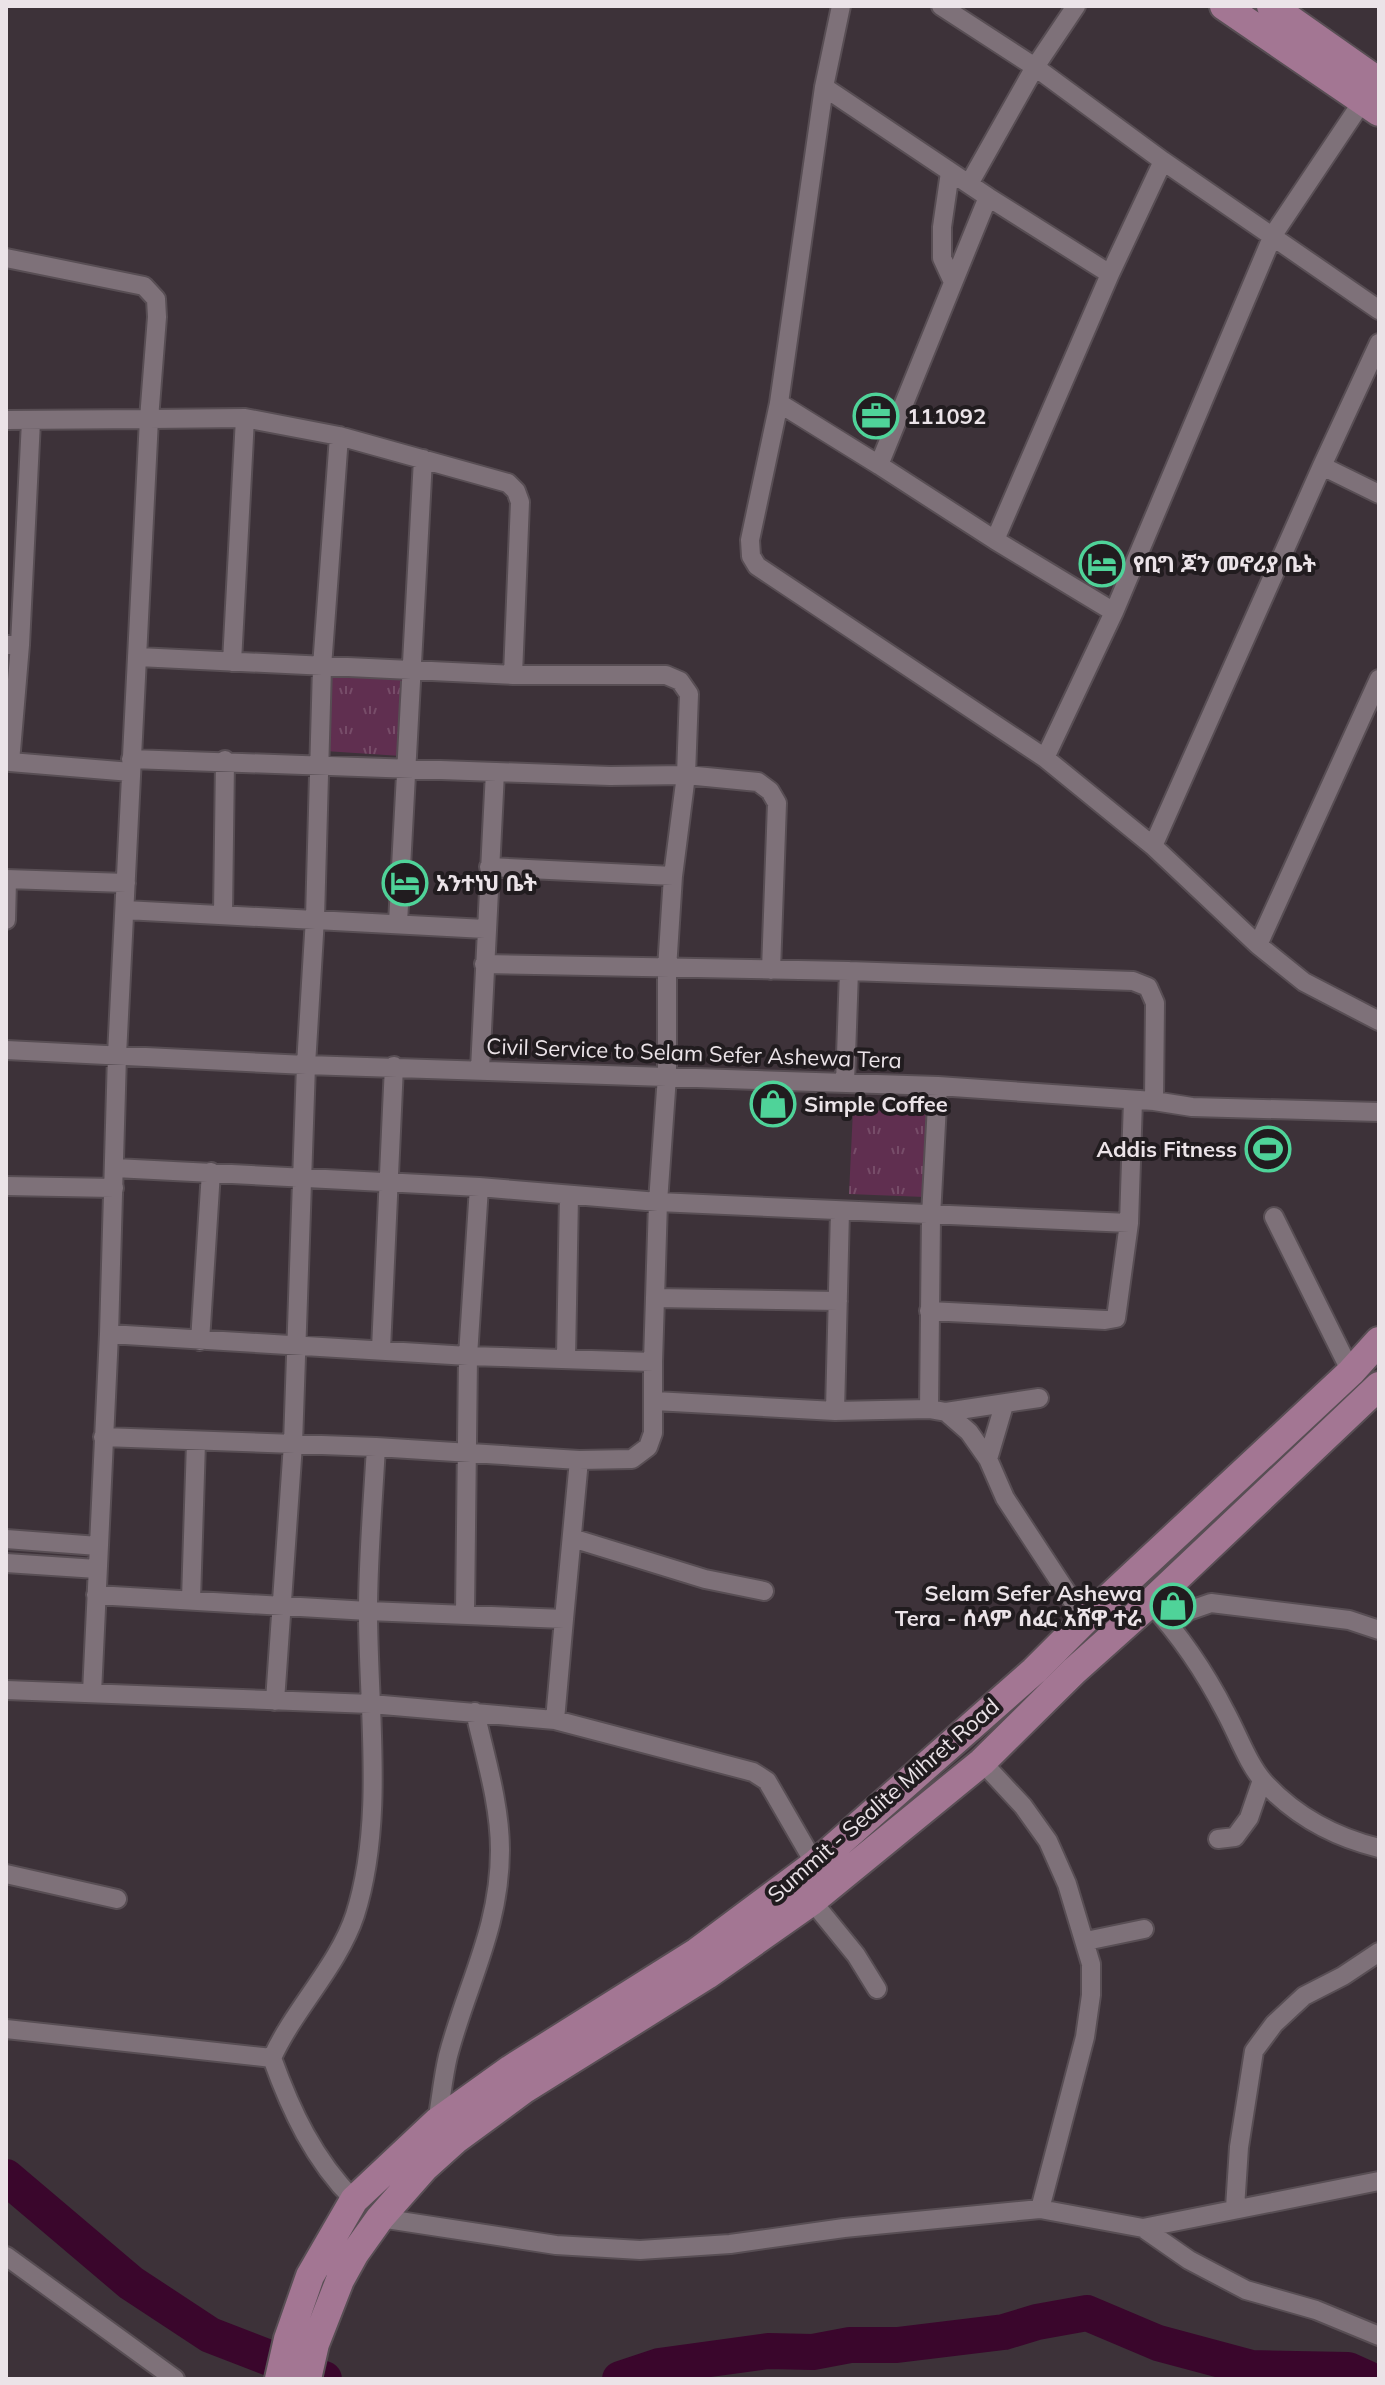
<svg xmlns="http://www.w3.org/2000/svg" width="1385" height="2385" viewBox="0 0 1385 2385" font-family="Mulish,'Noto Sans Ethiopic',sans-serif">
<defs>
<pattern id="grass-tufts" width="24" height="20" patternUnits="userSpaceOnUse" patternTransform="scale(2)"><rect width="24" height="20" fill="#602f50"/><path d="M3 7l-1-3M5 7V3M7 7l1-3M15 17l-1-3M17 17v-4M19 17l1-3" fill="none" stroke="#774d69"/></pattern>
</defs>
<rect width="100%" height="100%" fill="#3d3239"/>
<!-- grass -->
<path fill="url(#grass-tufts)" d="M 326,671 L 405,673 L 401,756 L 325,751 Z
M 853,1110 L 930,1112 L 925,1197 L 849,1194 Z"/>
<g fill="none" stroke-linecap="round" stroke-linejoin="round">
<!-- river -->
<path stroke="#3a062c" stroke-width="36" d="M 6,2177 L 131,2283 L 210,2335 L 324,2379
M 620,2379 L 659,2366 L 768,2351 L 813,2352 L 850,2345 L 897,2345 L 1004,2332 L 1037,2322 L 1087,2313 L 1158,2343 L 1251,2368 L 1348,2370 L 1368,2379"/>
<!-- street casing -->
<g stroke="#584e54" stroke-width="22">
<path id="street" d="M 841,6 L 824,87 L 779,403 L 750,540 L 751,556 L 757,566 L 1045,758 L 1153,846 L 1258,945
M 941,6 L 1035,67 L 1163,161 L 1379,310
M 824,87 L 988,197 L 1110,274
M 950,172 L 942,227 L 942,258 L 953,282
M 969,184 L 1035,67 L 1076,6
M 988,197 L 879,465 L 995,540 L 1114,612
M 6,258 L 144,286 L 156,299 L 157,317 L 149,419 L 245,418 L 232,662
M 779,403 L 879,465
M 245,418 L 339,436 L 508,483 L 516,491 L 520,502 L 513,675
M 6,420 L 149,419 L 117,1055 L 109,1334 L 92,1693
M 1322,466 L 1379,494
M 995,540 L 1110,274 L 1163,161
M 6,645 L 20,645 L 31,421
M 20,645 L 10,762 L 131,772
M 1379,679 L 1258,945 L 1304,982 L 1379,1021
M 1045,758 L 1114,612 L 1273,235 L 1368,93
M 131,759 L 610,776 L 686,775 L 758,782 L 770,791 L 777,803 L 771,970
M 1153,846 L 1322,466 L 1379,343
M 489,867 L 673,876
M 6,879 L 126,883
M 125,910 L 485,929
M 223,914 L 225,760
M 6,920 L 7,880
M 398,923 L 423,459
M 484,964 L 849,971 L 1133,981 L 1148,987 L 1155,1003 L 1154,1101
M 6,1050 L 306,1065 L 938,1086 L 1154,1101 L 1192,1107 L 1379,1112
M 480,1069 L 495,772
M 845,1083 L 849,971
M 115,1168 L 479,1187 L 658,1202 L 1129,1223 L 1116,1318 L 1105,1320 L 929,1311
M 6,1186 L 114,1188
M 1274,1217 L 1351,1372
M 1129,1223 L 1133,1100
M 655,1298 L 838,1301
M 109,1334 L 468,1356 L 653,1362 L 658,1202 L 667,1076 L 667,969 L 673,876 L 686,775 L 689,694 L 680,681 L 666,675 L 513,675 L 138,657
M 200,1341 L 211,1172
M 381,1349 L 394,1066
M 566,1358 L 569,1195
M 655,1401 L 835,1411 L 929,1409 L 931,1216 L 938,1086
M 929,1409 L 946,1412 L 969,1432 L 988,1459 L 1005,1498 L 1085,1620
M 835,1411 L 840,1211
M 946,1412 L 1039,1398
M 103,1437 L 376,1447 L 579,1460 L 632,1459 L 648,1447 L 653,1433 L 653,1362
M 988,1459 L 1004,1405
M 572,1538 L 705,1579 L 764,1591
M 6,1539 L 98,1546
M 6,1563 L 97,1569
M 96,1595 L 368,1611 L 564,1619 L 579,1460
M 191,1600 L 196,1442
M 1150,1603 C 1180,1635 1206,1674 1226,1713 C 1238,1735 1248,1764 1264,1782 C 1296,1817 1334,1837 1379,1848
M 465,1613 L 468,1356 L 479,1187
M 1171,1625 L 1188,1611 L 1211,1603 L 1349,1620 L 1379,1630
M 6,1690 L 371,1704 L 555,1720 L 753,1772 L 767,1781 L 815,1864
M 275,1701 L 293,1444 L 306,1065 L 315,918 L 322,667 L 339,436
M 555,1720 L 564,1619
M 982,1762 L 1023,1806 L 1048,1841 L 1067,1884 L 1091,1964 L 1091,1995 L 1085,2037 L 1040,2209
M 1218,1839 L 1235,1837 L 1249,1818 L 1262,1780
M 6,1874 L 117,1899
M 812,1901 L 856,1955 L 877,1989
M 1086,1941 L 1144,1929
M 6,2029 L 272,2058 C 291,2111 314,2160 354,2200
M 272,2058 C 294,2009 338,1966 355,1915 C 385,1821 368,1709 368,1611 C 368,1557 373,1501 376,1447
M 437,2122 C 441,2100 443,2077 448,2056 C 467,1984 500,1928 500,1850 C 500,1804 485,1756 475,1712
M 1235,2208 L 1239,2147 L 1254,2051 L 1274,2024 L 1304,1996 L 1343,1976 L 1379,1952
M 380,2218 L 556,2245 L 640,2250 L 730,2244 L 844,2228 L 1040,2209 L 1143,2228 L 1379,2181
M 1143,2228 L 1189,2260 L 1246,2290 L 1316,2310 L 1379,2336
M 6,2256 L 175,2379"/>
</g>
<!-- primary casing -->
<g stroke="#584e54" stroke-width="32">
<path id="primary" d="M 1224,6 L 1379,112
M 1271,6 L 1379,82
M 279,2379 L 288,2339 L 310,2276 L 354,2200 L 437,2122 L 511,2069 L 697,1952 L 815,1864 L 1034,1671 L 1085,1620 L 1351,1372 L 1379,1341
M 307,2379 L 315,2344 L 340,2280 L 355,2253 L 380,2218 L 425,2167 L 455,2140 L 523,2090 L 707,1975 L 812,1901 L 982,1762 L 1074,1671 L 1150,1603 L 1379,1386"/>
</g>
<!-- street -->
<use href="#street" stroke="#7e7179" stroke-width="18"/>
<!-- primary -->
<use href="#primary" stroke="#a37693" stroke-width="28"/>
</g>
<!-- icons -->
<defs>
<g id="office-ring" transform="scale(2.3)"><circle r="9.5" fill="#211c1f" stroke="#4fd399" stroke-width="1.5"/><path d="M-6-3h4V-5.5h4V-3h4V5H-6ZM-1-4.5V-3h2v-1.5ZM-6 0V1H6V0Z" fill="#4fd399"/></g>
<g id="hotel-ring" transform="scale(2.3)"><circle r="9.5" fill="#211c1f" stroke="#4fd399" stroke-width="1.5"/><path d="M-6-4.5h1.5V1H6V5H4.5V3h-9V5H-6ZM-4 0a1.8 1.8 0 1 1 3.6 0ZM.5 0V-2.5h3Q6-2.5 6 0Z" fill="#4fd399"/></g>
<g id="shop-ring" transform="scale(2.3)"><circle r="9.5" fill="#211c1f" stroke="#4fd399" stroke-width="1.5"/><path d="M-5-2.5h2.3a2.7 3.5 0 0 1 5.4 0H5L5.5 6h-11ZM-1.5-2.5h3a1.5 2.3 0 0 0-3 0Z" fill="#4fd399"/></g>
<g id="stadium-ring" transform="scale(2.3)"><circle r="9.5" fill="#211c1f" stroke="#4fd399" stroke-width="1.5"/><path d="M0-5a6.5 5 0 1 0 0 10a6.5 5 0 1 0 0-10ZM-3.5-1.8h7v3.6h-7Z" fill="#4fd399"/></g>
</defs>
<g fill-rule="evenodd">
<use href="#office-ring" x="876" y="416"/>
<use href="#hotel-ring" x="1102" y="564"/>
<use href="#hotel-ring" x="405" y="883"/>
<use href="#shop-ring" x="773" y="1104"/>
<use href="#stadium-ring" x="1268" y="1149"/>
<use href="#shop-ring" x="1173" y="1606"/>
</g>
<g text-anchor="middle" stroke-width="8" stroke-linejoin="round" paint-order="stroke">
<!-- poi labels -->
<g font-size="22" font-weight="bold" fill="#ebe3e8" stroke="#211c1f" text-anchor="start">
<text x="907" y="424">111092</text>
<text x="1133" y="572">የቢግ ጆን መኖሪያ ቤት</text>
<text x="436" y="891">አንተነህ ቤት</text>
<text x="804" y="1112">Simple Coffee</text>
<text x="1237" y="1157" text-anchor="end">Addis Fitness</text>
<text x="1142" y="1601" text-anchor="end">Selam Sefer Ashewa<tspan x="1142" dy="25">Tera - ሰላም ሰፈር አሸዋ ተራ</tspan></text>
</g>
<!-- street labels -->
<g font-size="22" fill="#ebe3e8" stroke="#211c1f">
<text transform="translate(694 1053) rotate(2)" y="8">Civil Service to Selam Sefer Ashewa Tera</text>
<text transform="translate(883 1800) rotate(-41)" y="8">Summit - Sealite Mihret Road</text>
</g>
</g>
<!-- border -->
<rect width="1385" height="2385" fill="none" stroke="#ebe3e8" stroke-width="16"/>
</svg>
